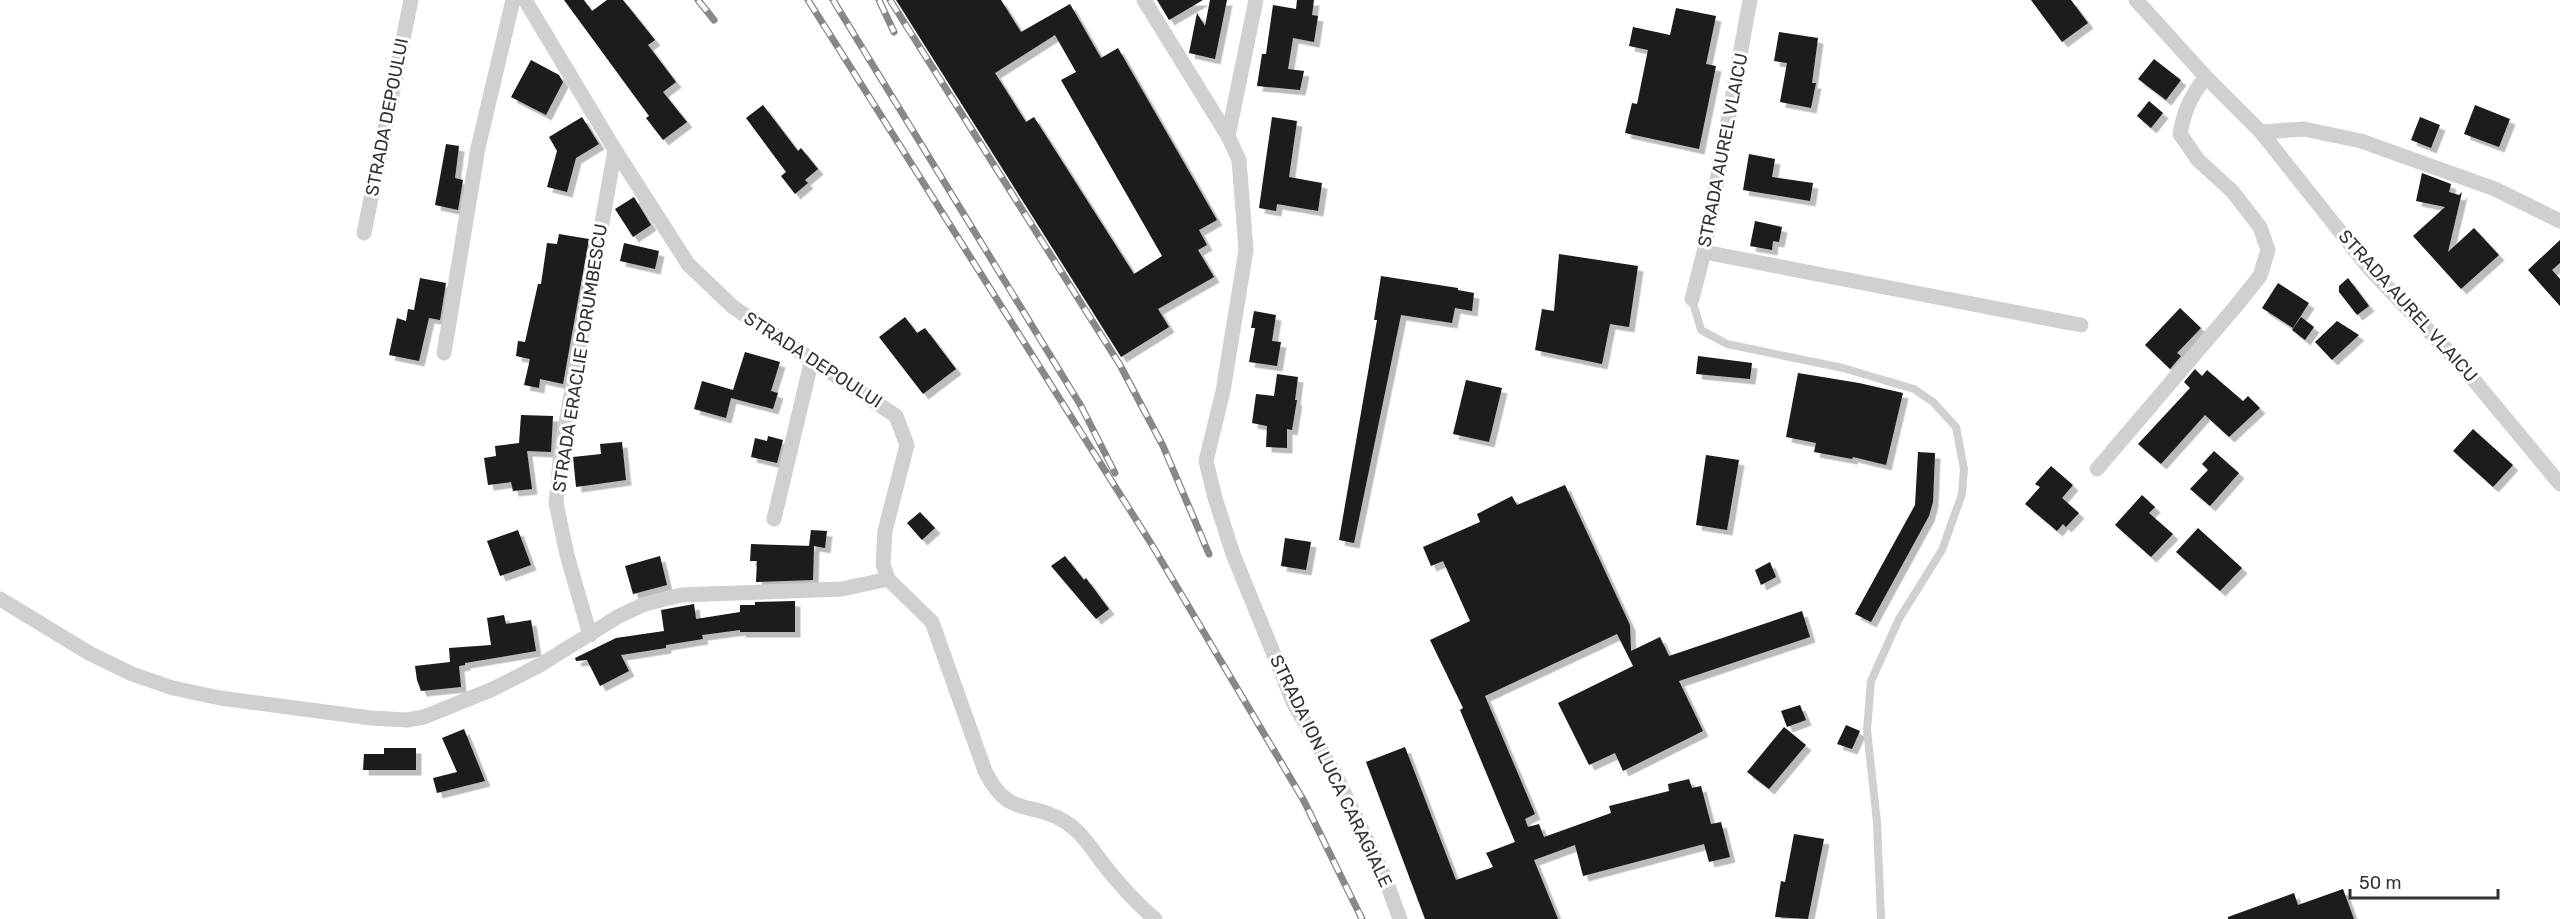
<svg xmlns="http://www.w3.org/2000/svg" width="2560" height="919" viewBox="0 0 2560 919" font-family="Rubik,sans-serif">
<defs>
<filter id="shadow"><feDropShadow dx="5.5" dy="5.5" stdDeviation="0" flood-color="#0004"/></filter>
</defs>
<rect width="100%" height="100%" fill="#fff"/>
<!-- building -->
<path fill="#1a1a1a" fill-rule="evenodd" filter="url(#shadow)" d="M 564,0 L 584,0 L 592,11 L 607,0 L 623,0 L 655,40 L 648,45 L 676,82 L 663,92 L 687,122 L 663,140 L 646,118 L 649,116 Z
M 896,0 L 1001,0 L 1021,32 L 1070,4 L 1101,58 L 1118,48 L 1217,220 L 1199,230 L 1207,245 L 1198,250 L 1214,277 L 1158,309 L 1169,327 L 1121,357 ZM 1055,35 L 1076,72 L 1061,80 L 1162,256 L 1134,274 L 1034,117 L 1026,122 L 995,73 Z
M 1157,0 L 1203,0 L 1169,20 Z
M 1210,0 L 1227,0 L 1215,59 L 1189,53 L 1197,13 L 1205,26 Z
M 1297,0 L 1314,0 L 1312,15 L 1318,16 L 1314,42 L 1293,38 L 1288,69 L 1304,71 L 1300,90 L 1257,86 L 1262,54 L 1266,54 L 1273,5 L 1296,9 Z
M 2031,0 L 2071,0 L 2088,23 L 2062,42 Z
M 1676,8 L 1716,16 L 1706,64 L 1716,66 L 1699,149 L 1625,133 L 1632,103 L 1637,104 L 1648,50 L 1629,46 L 1633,27 L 1670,35 Z
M 1779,32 L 1818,38 L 1812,83 L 1816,83 L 1811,108 L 1780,102 L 1787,63 L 1774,61 Z
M 2154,59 L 2181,80 L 2166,100 L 2138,79 Z
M 531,60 L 559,75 L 563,82 L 546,115 L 511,97 Z
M 2149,101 L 2163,113 L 2151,128 L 2137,116 Z
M 763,105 L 798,151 L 801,148 L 818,169 L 805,180 L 808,183 L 795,194 L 781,176 L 786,172 L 746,118 Z
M 2475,105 L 2510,119 L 2499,147 L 2464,134 Z
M 582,117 L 599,144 L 576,158 L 567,192 L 547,187 L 557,151 L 549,137 Z
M 1272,117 L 1297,121 L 1289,177 L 1322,183 L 1318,211 L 1277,204 L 1276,211 L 1259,208 Z
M 2420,117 L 2440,125 L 2431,148 L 2411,140 Z
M 446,144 L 459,146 L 455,178 L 463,180 L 458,210 L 435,205 Z
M 1749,154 L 1775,159 L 1772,177 L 1813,183 L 1810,201 L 1743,190 Z
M 2422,173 L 2451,184 L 2449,192 L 2459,195 L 2462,192 L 2448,252 L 2474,228 L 2499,255 L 2461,289 L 2413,236 L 2445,207 L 2416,201 Z
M 634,197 L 651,225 L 633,237 L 615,209 Z
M 1755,221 L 1782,227 L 1779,242 L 1773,241 L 1772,250 L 1750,246 Z
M 559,234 L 589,239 L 563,384 L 540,379 L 539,388 L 524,385 L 530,359 L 516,356 L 518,341 L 525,342 L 538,284 L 541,284 L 547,243 L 557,244 Z
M 2560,240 L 2560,263 L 2552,270 L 2560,279 L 2560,306 L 2528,270 Z
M 624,243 L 659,251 L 655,269 L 620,261 Z
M 1559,254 L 1638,266 L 1629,327 L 1610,324 L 1602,364 L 1535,350 L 1542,309 L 1554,311 Z
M 1381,276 L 1458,288 L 1458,290 L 1474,293 L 1472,311 L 1455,308 L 1452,323 L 1401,315 L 1354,543 L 1339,540 L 1377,320 L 1374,320 Z
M 420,278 L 446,283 L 440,320 L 429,318 L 419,361 L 389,355 L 397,318 L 406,321 L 408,309 L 414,310 Z
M 2348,278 L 2369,306 L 2357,315 L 2339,292 L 2339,286 Z
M 2278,283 L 2309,303 L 2293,328 L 2262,308 Z
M 2180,308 L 2201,328 L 2177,353 L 2181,356 L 2170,369 L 2145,345 Z
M 1254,311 L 1276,315 L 1272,341 L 1281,342 L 1277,366 L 1249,362 L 1255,328 L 1251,328 Z
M 905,317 L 917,333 L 925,328 L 956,369 L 923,394 L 879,337 Z
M 2301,317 L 2314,327 L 2305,340 L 2292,330 Z
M 2337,321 L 2359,335 L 2332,360 L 2315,342 Z
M 745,352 L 780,362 L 771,391 L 778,393 L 773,409 L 731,398 L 726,418 L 694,409 L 702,381 L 733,390 Z
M 1698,356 L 1752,363 L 1750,379 L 1696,374 Z
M 2195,369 L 2202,376 L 2207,370 L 2243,401 L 2248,396 L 2260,408 L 2229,437 L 2205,415 L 2161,464 L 2138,444 L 2190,388 L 2184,382 Z
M 1798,373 L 1859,383 L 1903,393 L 1886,465 L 1853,457 L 1852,459 L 1814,452 L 1816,443 L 1786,437 Z
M 1277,374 L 1298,377 L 1295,400 L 1297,400 L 1292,430 L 1287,429 L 1287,448 L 1266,447 L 1267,426 L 1252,423 L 1256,394 L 1274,396 Z
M 1466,380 L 1502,388 L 1489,442 L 1453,434 Z
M 521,415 L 553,416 L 551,452 L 527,451 L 532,489 L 513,491 L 511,482 L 488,485 L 484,458 L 496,456 L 495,446 L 519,443 Z
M 2473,429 L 2513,465 L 2493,487 L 2453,451 Z
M 768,436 L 783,440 L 777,463 L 751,457 L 755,438 L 767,441 Z
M 622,442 L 626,480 L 576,487 L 573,457 L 601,454 L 600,444 Z
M 2214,451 L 2239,473 L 2210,506 L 2190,489 L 2208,470 L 2202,464 Z
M 1918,452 L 1935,453 L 1933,502 L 1929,516 L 1871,622 L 1855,614 L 1915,505 Z
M 1706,455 L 1739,460 L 1727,530 L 1696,525 Z
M 2051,466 L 2073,485 L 2062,498 L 2079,513 L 2066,527 L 2063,524 L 2057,531 L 2025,504 L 2040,487 L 2035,484 Z
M 1565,485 L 1630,625 L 1631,651 L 1660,637 L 1669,656 L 1802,611 L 1810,637 L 1679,681 L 1703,731 L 1623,771 L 1615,753 L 1589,765 L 1558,703 L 1633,666 L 1617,634 L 1485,696 L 1535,814 L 1525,819 L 1528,827 L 1539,824 L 1544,837 L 1611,813 L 1609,806 L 1669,791 L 1668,784 L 1689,779 L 1692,788 L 1701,786 L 1711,824 L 1721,822 L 1730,857 L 1709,862 L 1704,844 L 1583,876 L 1575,845 L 1534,860 L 1558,919 L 1425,919 L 1366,762 L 1405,747 L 1456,880 L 1493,867 L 1486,853 L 1515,842 L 1460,710 L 1463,708 L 1430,640 L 1470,621 L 1443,561 L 1431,566 L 1423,547 L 1480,522 L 1477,514 L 1512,496 L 1517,505 Z
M 2142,495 L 2155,507 L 2149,513 L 2173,534 L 2151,557 L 2115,525 Z
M 920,512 L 935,528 L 922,540 L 907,523 Z
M 2198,528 L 2242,568 L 2220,591 L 2176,552 Z
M 518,530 L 531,565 L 500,576 L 487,541 Z
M 811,530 L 827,531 L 825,548 L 814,546 L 813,580 L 756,582 L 757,561 L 750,561 L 751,544 L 813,546 L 809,546 Z
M 1285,538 L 1311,542 L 1306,570 L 1281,566 Z
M 660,556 L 667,585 L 633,594 L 625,566 Z
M 1065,556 L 1084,580 L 1086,578 L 1109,609 L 1096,619 L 1051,566 Z
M 1770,562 L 1776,577 L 1761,585 L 1755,570 Z
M 795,601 L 795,632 L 740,632 L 740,630 L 702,635 L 703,639 L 666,645 L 666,648 L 621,655 L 629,671 L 600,686 L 587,660 L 576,661 L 575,658 L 616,638 L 664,631 L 661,610 L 694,604 L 696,619 L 740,612 L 740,605 L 755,605 L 755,602 Z
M 504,615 L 506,624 L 531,620 L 536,651 L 465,663 L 465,665 L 459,666 L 461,687 L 421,691 L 417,680 L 415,666 L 450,662 L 449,648 L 491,645 L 487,618 Z
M 1800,705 L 1806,720 L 1787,727 L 1781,711 Z
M 1846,725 L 1860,731 L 1852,749 L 1837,744 Z
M 1784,727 L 1806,745 L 1769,789 L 1747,772 Z
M 464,729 L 485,781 L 437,793 L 433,778 L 457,772 L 442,738 Z
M 384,748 L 416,748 L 416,770 L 363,770 L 364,754 L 384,754 Z
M 1794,834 L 1824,839 L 1808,919 L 1775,917 L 1781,881 L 1785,882 Z
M 2343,889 L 2354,919 L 2228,919 L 2228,917 L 2294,893 L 2298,905 Z"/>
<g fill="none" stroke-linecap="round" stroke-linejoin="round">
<!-- service -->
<path stroke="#d0d0d0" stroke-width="8" d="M 1692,299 L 1701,330 L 1727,344 L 1843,368 L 1914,389 L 1933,402 L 1956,427 L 1964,469 L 1962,494 L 1942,550 L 1899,619 L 1871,681 L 1867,730 L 1877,822 L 1881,919"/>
<!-- minor -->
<path stroke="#d0d0d0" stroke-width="15" d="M 525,0 L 615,150 L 688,264 L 733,307 L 896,416 L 907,445 L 885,531 L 883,564 L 888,579 L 932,622 L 985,771 C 1009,820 1031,799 1067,823 C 1082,833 1091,848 1101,861 C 1117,882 1135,902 1155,919
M 1144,0 L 1228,136 L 1239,160 L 1246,250 L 1223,391 L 1206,461 L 1215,498 L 1233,554 L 1294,704 L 1335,774 L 1385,878 L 1400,919
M 2136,0 L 2206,77 L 2261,132 L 2369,268 L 2463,367 L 2560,484
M 2261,132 L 2304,129 L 2361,141 L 2495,189 L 2560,221
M 1228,136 L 1256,0
M 364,233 L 411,0
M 1704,252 L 2081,325
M 1692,299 L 1704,252 L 1750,0
M 444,353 L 478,148 L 513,0
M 2097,469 L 2236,306 L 2260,276 L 2268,250 L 2260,227 L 2232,191 L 2198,160 L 2180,134 C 2184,111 2191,95 2206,77
M 774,519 L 812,359
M 0,599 L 89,653 L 132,674 L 173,688 L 220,698 L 371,718 L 407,720 L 424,717 L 493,689 L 540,665 L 619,616 L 645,604 L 681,595 L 842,589 L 888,579
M 590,635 L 567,555 L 556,503 L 561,451 L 615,150"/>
<!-- rail casing -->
<g stroke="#888" stroke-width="7">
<path id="rail" d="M 698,0 L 714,20
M 808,0 L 1152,545 L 1304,801 L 1362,919
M 833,0 L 1081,406 L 1115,473
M 879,0 L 894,32
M 890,0 L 1120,365 L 1163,446 L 1209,554"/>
</g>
<!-- rail -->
<use href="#rail" stroke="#fff" stroke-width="4.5" stroke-dasharray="14" stroke-linecap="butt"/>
</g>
<g text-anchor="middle" stroke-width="6" stroke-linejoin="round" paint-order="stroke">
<!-- street labels -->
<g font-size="18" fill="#333" stroke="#fff">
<text transform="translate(387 117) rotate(-79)" y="6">STRADA DEPOULUI</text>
<text transform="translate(1723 150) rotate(-79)" y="6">STRADA AUREL VLAICU</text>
<text transform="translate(2408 306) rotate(48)" y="6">STRADA AUREL VLAICU</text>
<text transform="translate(580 358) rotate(-81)" y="6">STRADA ERACLIE PORUMBESCU</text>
<text transform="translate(813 360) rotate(33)" y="6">STRADA DEPOULUI</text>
<text transform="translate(1331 771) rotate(64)" y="6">STRADA ION LUCA CARAGIALE</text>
</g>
</g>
<!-- scale -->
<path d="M2350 889v9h148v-9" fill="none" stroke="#333333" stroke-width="3"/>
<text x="2359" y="889" font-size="18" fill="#333333" stroke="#ffffff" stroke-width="4.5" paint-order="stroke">50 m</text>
</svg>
